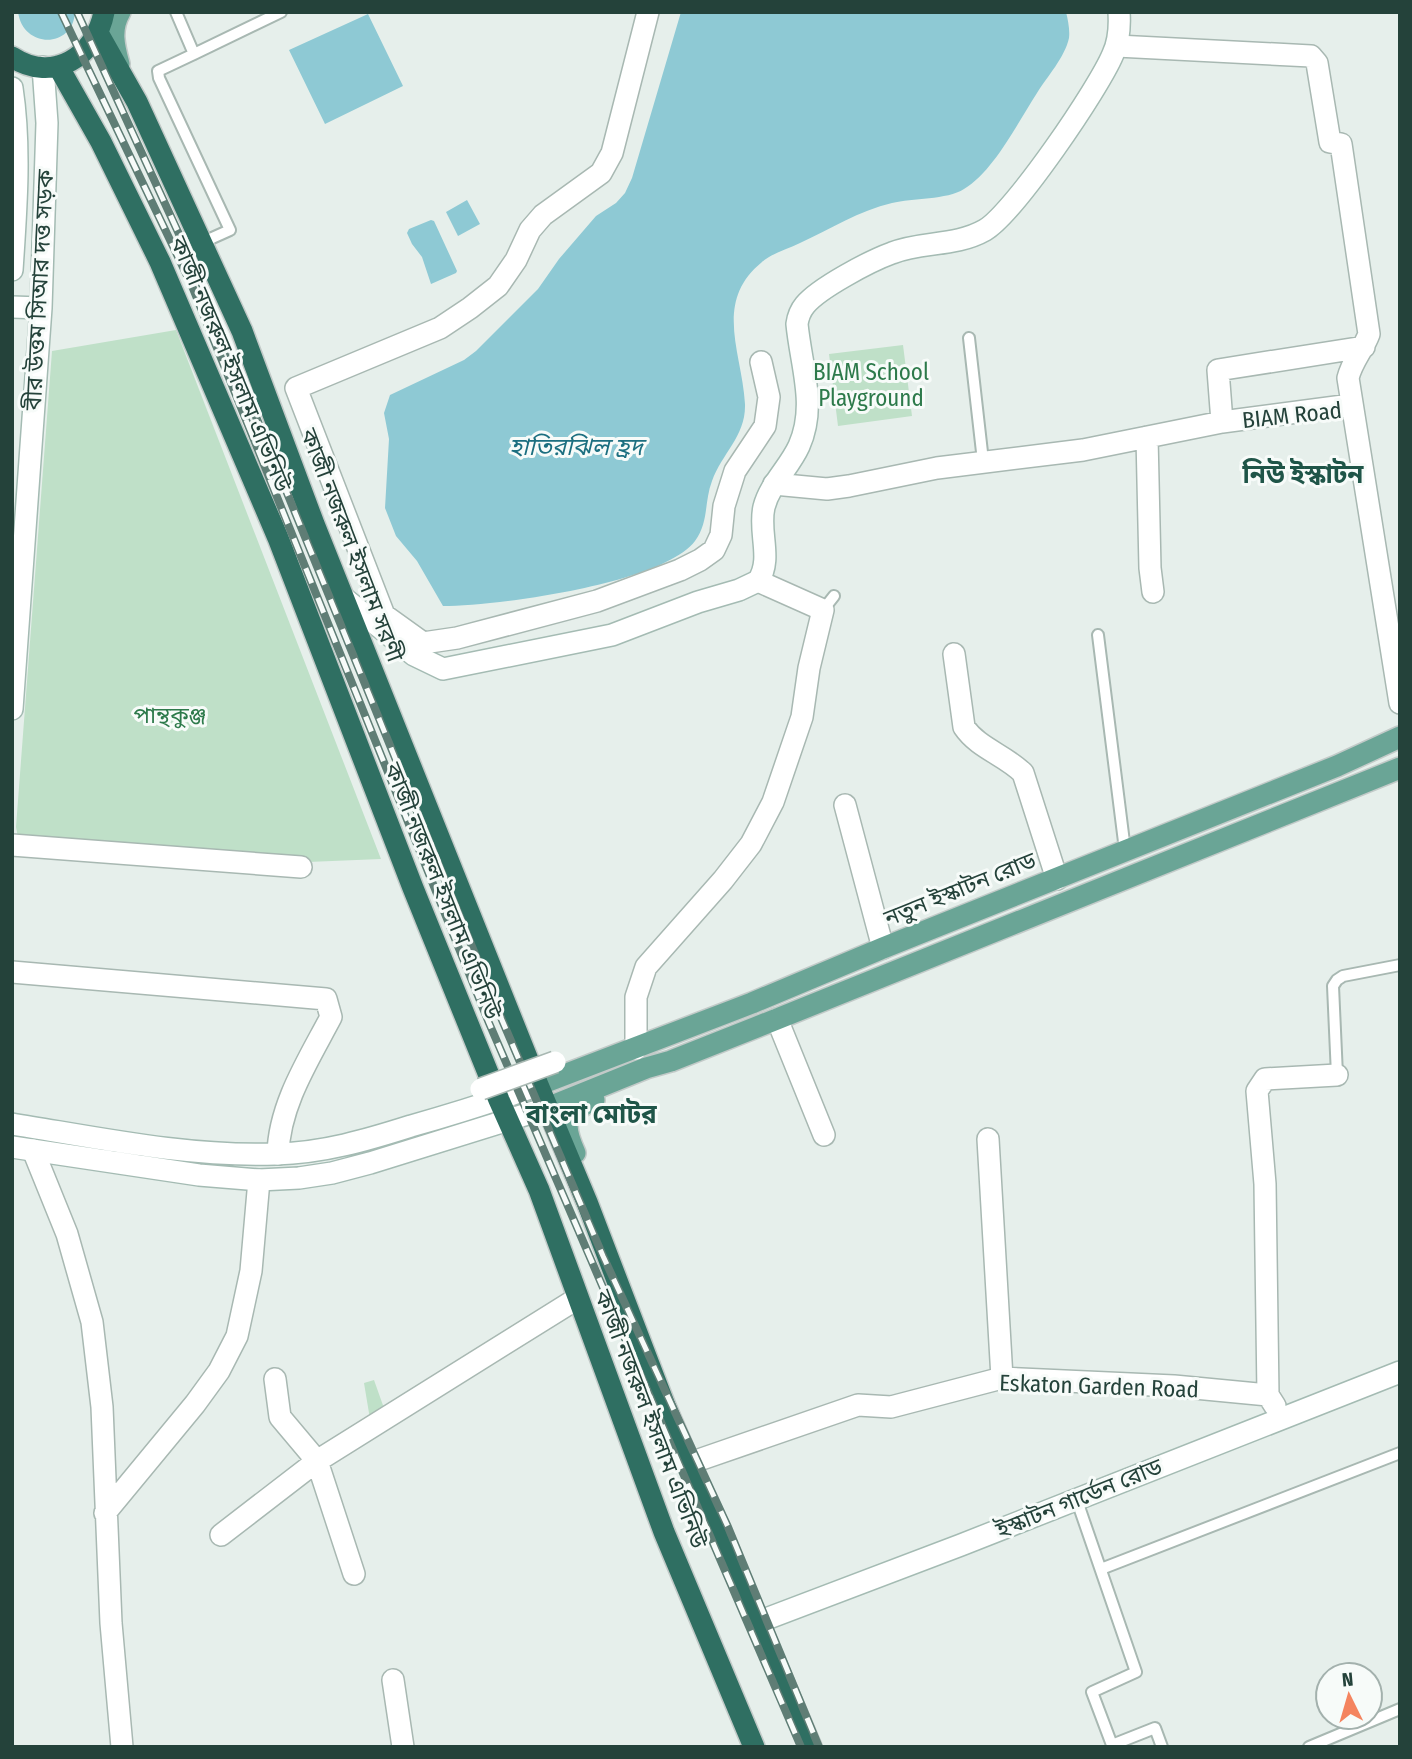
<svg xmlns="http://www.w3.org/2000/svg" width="1412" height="1759" viewBox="0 0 1412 1759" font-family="'Fira Sans Condensed','Noto Sans Bengali',sans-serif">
<rect width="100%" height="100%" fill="#e6efeb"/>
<!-- green -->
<path fill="#bfe0c8" d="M 176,330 L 381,859 L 259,864 L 20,847 L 16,827 L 52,351 Z
M 903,345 L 912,416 L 838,426 L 829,354 Z
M 374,1380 L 385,1411 L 370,1419 L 364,1383 Z"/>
<!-- water -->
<path fill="#8ec9d4" d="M 18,12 L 75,12 C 73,49 23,49 18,12 Z
M 681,12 L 1066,12 C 1068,20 1070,30 1069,38 C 1065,57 1047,77 1037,93 C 1018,122 994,171 964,189 C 947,200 912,198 892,203 C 860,210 829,230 800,243 C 788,249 772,253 762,262 C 713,302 742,352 745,404 C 746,436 722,453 712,481 C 704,502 709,522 695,541 C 662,584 497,606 443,606 L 417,561 L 396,536 L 385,508 L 389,439 L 384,413 L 390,395 L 464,360 L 476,351 L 538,289 L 559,259 L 596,216 L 616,203 L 625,193 L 632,178 Z
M 368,14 L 403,86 L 325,124 L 289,50 Z
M 467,200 L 480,224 L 458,236 L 446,212 Z
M 431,220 L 434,221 L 457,271 L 456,273 L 431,284 L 422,257 L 412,244 L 407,233 L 409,229 Z"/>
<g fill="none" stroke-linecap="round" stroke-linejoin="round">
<!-- lane casing -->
<g stroke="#a8b8b2" stroke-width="14">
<path id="lane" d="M 176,12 L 194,54 L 281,12
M 194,54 L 158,71 L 159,78 L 230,230 L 201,243
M 969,338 L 983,461
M 823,610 L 834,596
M 1098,635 L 1125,850
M 1337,1075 L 1333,986 L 1337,980 L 1343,976 L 1400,965
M 1076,1498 L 1136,1672 L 1092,1692 L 1112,1745 L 1155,1728 L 1162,1747
M 1101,1569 L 1400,1453
M 1309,1747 L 1400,1709"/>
</g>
<!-- street casing -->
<g stroke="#a8b8b2" stroke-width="24">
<path id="street" d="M 648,12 L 612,153 L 601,173 L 543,215 L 530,230 L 516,260 L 498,286 L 470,308 L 440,328 L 296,388 L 384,615 L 423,643 L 457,638 L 597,601 L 680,570 L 700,560 L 714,550 L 721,535 L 724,506 L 735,471 L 765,426 L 769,397 L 761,362
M 1117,46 L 1311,56 L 1317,63 L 1330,142 L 1341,144 L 1369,334 C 1363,350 1352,361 1348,378 L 1400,703
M 1222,422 L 1218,370 L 1364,347
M 1147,437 L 1150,568 L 1153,592
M 774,484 L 827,489 L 849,486 L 937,468 L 1083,450 L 1222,422 L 1351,405
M 954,654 L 964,727 C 978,748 1005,755 1023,773 L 1057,879
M 845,805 L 883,948
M 12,845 L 301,867
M 12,972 L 326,999 L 331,1017 C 309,1059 279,1105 278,1154
M 777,1019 L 824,1135
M 636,1049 L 636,997 L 646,967 L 723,880 L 751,844 L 773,802 L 802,717 L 809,668 L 823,610 L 758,581
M 988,1139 L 1002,1378
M 33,1150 L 67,1234 L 92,1322 L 102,1407 L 111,1623 L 122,1747
M 1275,1406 L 1268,1395 L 1265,1184 L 1257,1091 L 1265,1079 L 1337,1075
M 690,1463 L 858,1405 L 891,1407 L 1002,1378 L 1174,1386 L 1268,1395
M 105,1513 L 195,1404 L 219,1371 L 237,1336 L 251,1271 L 259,1180
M 221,1535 L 317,1461 L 280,1417 L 275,1379
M 354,1574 L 317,1461 L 578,1298
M 393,1680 L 403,1747"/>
</g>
<!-- secondary casing -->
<g stroke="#a4bbb3" stroke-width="24">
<path id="secondary" d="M 12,88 C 21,147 16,211 12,270
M 12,307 L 41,308
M 345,599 L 414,655 L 443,669 L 612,635 L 698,602 L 739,590 L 758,581 C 773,559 758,532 764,507 C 770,484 789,468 799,446 C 817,406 801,366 797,324 C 798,317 800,311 805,305 C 819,288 870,261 892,253 C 922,241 955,247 985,230 C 1014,213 1099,88 1113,54 C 1119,41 1120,27 1119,12
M 12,709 L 41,308 L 47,123 L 43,67
M 12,1124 C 99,1138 188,1157 276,1154 C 323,1153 367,1140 411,1126 C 454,1114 496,1101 538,1085
M 12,1147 L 199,1175 L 259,1180 L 299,1178 L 332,1173 L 370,1163 L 547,1108
M 758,1622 L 961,1545 L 1400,1372"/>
</g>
<!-- primary casing -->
<g stroke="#c2cac8" stroke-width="24">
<path id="primary" d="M 119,64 C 114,46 110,29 120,12
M 538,1085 L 752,1003 L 883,948 L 1337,766 L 1400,737
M 547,1108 L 646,1068 L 671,1061 L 777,1019 L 1400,768
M 575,1153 C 562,1124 563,1114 594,1100"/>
</g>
<!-- highway casing -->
<g stroke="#c2cac8" stroke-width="24">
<path id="highway" d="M 98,33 L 137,102 L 242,331 L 314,524 L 538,1085 L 587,1202 L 665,1406 L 811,1747
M 12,57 C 53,84 96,56 104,12
M 58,66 L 101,142 L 160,262 L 278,538 L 413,888 L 499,1100 L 539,1190 L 664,1532 L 754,1747"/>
</g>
<!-- lane -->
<use href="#lane" stroke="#fff" stroke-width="10"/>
<!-- street -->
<use href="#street" stroke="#fff" stroke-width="21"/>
<!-- secondary -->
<use href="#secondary" stroke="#fff" stroke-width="21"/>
<!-- primary -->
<use href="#primary" stroke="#6aa596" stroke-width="21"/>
<!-- highway -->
<use href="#highway" stroke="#2f6f62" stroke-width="21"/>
<!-- rail casing -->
<g stroke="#5f7d75" stroke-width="8">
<path id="rail" d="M 61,12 L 192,286 L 489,1023 L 801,1747
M 77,12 L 201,282 L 502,1020 L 603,1256 L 728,1527 L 819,1747"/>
</g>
<!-- rail -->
<use href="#rail" stroke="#f7fbf9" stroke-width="5" stroke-dasharray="16" stroke-linecap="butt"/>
<!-- street-bridge casing -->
<g stroke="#a8b8b2" stroke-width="24" stroke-linecap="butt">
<path id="street-bridge" d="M 481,1089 L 555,1062"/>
</g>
<!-- street-bridge -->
<use href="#street-bridge" stroke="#fff" stroke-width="21"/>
</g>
<g text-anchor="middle" stroke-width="6" stroke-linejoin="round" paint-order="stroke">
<!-- street labels -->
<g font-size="23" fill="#24423a" stroke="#f7fbf9">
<text transform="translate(39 290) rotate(-87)" y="8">বীর উত্তম সিআর দত্ত সড়ক</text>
<text transform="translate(231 364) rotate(67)" y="8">কাজী নজরুল ইসলাম এভিনিউ</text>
<text transform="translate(1292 415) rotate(-6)" y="8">BIAM Road</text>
<text transform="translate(352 545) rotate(69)" y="8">কাজী নজরুল ইসলাম সরণী</text>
<text transform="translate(960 889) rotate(-22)" y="8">নতুন ইস্কাটন রোড</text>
<text transform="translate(443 891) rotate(68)" y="8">কাজী নজরুল ইসলাম এভিনিউ</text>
<text transform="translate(1099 1386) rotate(2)" y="8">Eskaton Garden Road</text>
<text transform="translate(651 1419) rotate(69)" y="8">কাজী নজরুল ইসলাম এভিনিউ</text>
<text transform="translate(1079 1498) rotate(-22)" y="8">ইস্কাটন গার্ডেন রোড</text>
</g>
<!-- park labels -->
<g font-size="23" fill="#2d7a4b" stroke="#f7fbf9">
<text x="871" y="380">BIAM School<tspan x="871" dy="26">Playground</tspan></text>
<text x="170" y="723">পান্থকুঞ্জ</text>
</g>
<!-- water labels -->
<g font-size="24" font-style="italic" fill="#1c6f80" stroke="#f7fbf9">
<text x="576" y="455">হাতিরঝিল হ্রদ</text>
</g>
<!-- quarter labels -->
<g font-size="26" font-weight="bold" fill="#1f5548" stroke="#f7fbf9">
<text x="1303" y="483">নিউ ইস্কাটন</text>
<text x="591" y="1123">বাংলা মোটর</text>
</g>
</g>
<!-- border -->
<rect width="1412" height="1759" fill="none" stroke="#24423a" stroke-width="28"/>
<!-- north arrow -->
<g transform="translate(1349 1696) rotate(355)"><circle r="33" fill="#f7fbf9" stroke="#a3b1ad" stroke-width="2"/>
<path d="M0-5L12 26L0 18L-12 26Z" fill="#f4845f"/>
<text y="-10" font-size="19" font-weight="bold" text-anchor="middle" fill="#24423a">N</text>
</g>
</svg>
